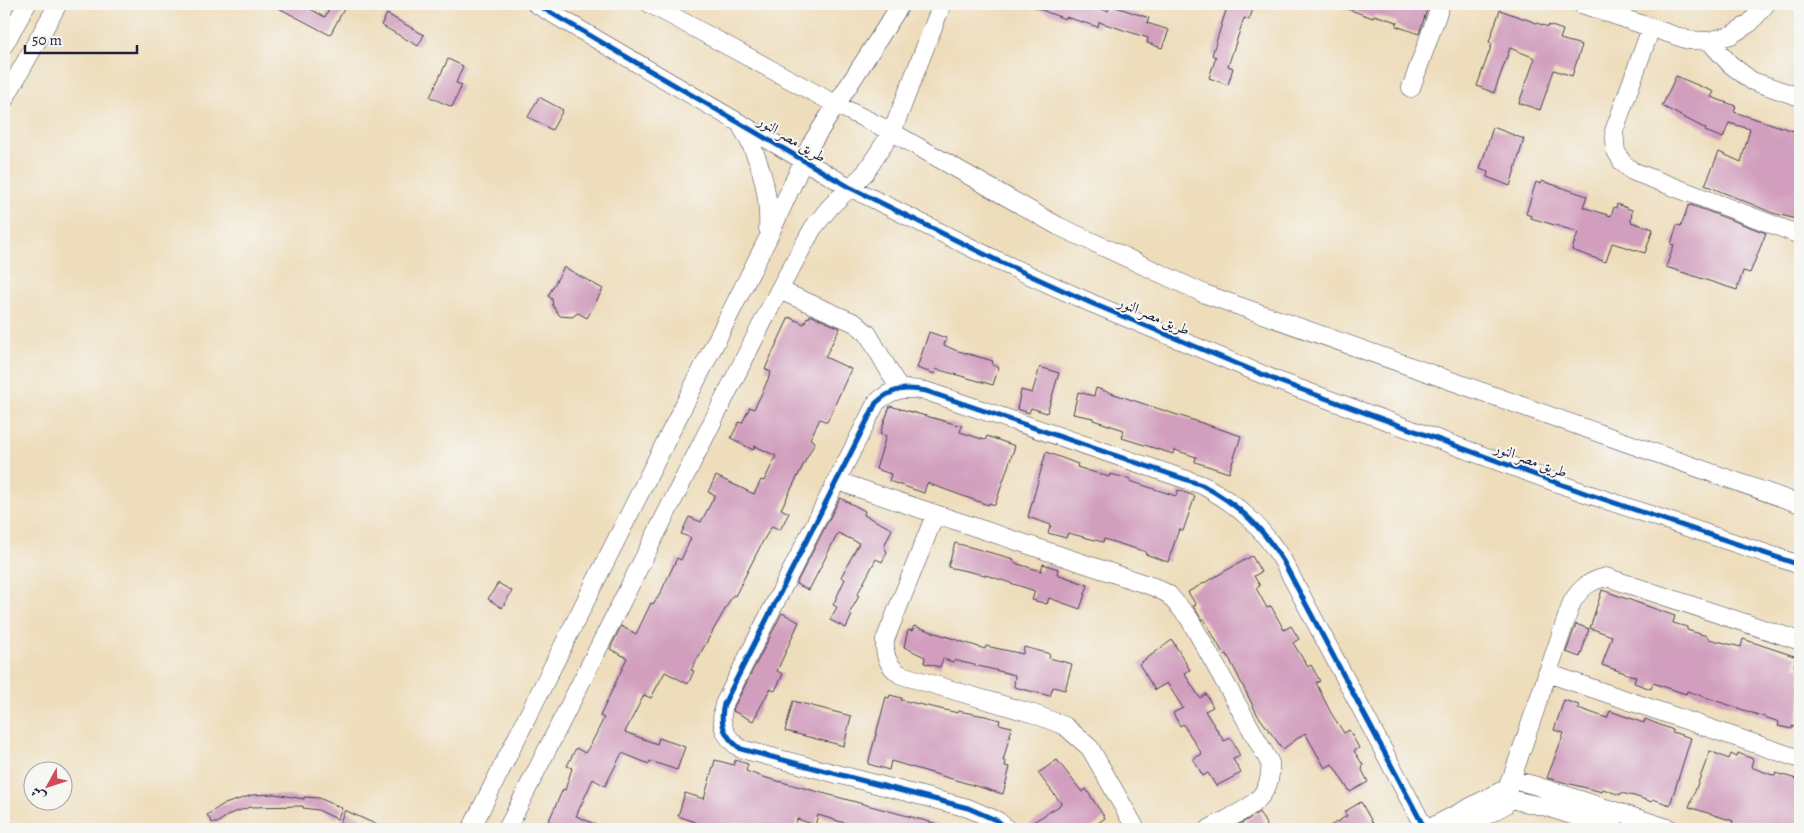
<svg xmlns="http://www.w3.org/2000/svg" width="1804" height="833" viewBox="0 0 1804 833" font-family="Alegreya,Amiri,serif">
<rect width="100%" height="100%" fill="#f6f6f2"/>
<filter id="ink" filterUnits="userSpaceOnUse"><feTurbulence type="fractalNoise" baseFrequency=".02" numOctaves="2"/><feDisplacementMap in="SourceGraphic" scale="10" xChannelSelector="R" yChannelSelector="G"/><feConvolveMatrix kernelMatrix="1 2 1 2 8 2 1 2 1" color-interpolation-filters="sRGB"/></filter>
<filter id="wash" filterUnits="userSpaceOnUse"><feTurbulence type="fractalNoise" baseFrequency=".0096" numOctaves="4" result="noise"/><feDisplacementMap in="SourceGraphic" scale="20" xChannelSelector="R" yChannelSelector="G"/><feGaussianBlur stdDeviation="1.12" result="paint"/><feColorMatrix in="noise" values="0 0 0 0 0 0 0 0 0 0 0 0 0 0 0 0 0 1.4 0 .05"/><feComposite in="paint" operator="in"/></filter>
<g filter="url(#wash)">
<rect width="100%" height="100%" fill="#edb"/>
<g id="blocks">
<!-- building -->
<path fill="#d19ebe" d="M 271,4 L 301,4 L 325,17 L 332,4 L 344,9 L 330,35 Z
M 1034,4 L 1084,4 L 1108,11 L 1110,5 L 1149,18 L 1147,23 L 1169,30 L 1162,48 L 1147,43 L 1148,38 L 1099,22 L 1098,27 L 1066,17 L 1065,19 L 1034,7 Z
M 1228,4 L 1255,4 L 1249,20 L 1244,18 L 1228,66 L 1233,68 L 1228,85 L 1209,78 L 1216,57 L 1212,55 Z
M 1339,4 L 1429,4 L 1419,34 L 1396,26 L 1397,22 L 1374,15 L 1373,18 L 1339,6 Z
M 1500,10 L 1548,27 L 1549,25 L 1563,30 L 1560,39 L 1582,45 L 1572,76 L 1554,70 L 1540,110 L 1519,103 L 1535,58 L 1510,48 L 1494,93 L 1477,86 L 1492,44 L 1489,42 Z
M 387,14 L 424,35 L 418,46 L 381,25 Z
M 448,59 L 463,66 L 456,83 L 462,85 L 452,107 L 430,97 Z
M 1676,76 L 1714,92 L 1711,97 L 1736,106 L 1734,112 L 1800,133 L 1800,220 L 1773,213 L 1705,185 L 1719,152 L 1741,162 L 1750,129 L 1729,123 L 1723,138 L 1705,131 L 1706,129 L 1662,106 Z
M 539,97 L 563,110 L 552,130 L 528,117 Z
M 1493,127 L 1524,139 L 1510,186 L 1487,177 L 1488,172 L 1480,169 Z
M 1542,181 L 1587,196 L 1583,207 L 1611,216 L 1614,207 L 1616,208 L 1617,204 L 1632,210 L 1631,222 L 1653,229 L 1645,253 L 1612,243 L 1606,262 L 1572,250 L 1578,232 L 1531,218 L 1531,216 L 1526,214 L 1536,182 L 1541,184 Z
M 1691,205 L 1766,233 L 1750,273 L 1743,271 L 1737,290 L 1666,267 L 1674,245 L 1671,244 L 1677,225 L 1681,226 L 1688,206 Z
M 564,267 L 603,289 L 587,318 L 578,313 L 572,317 L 560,316 L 553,306 L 552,299 L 548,296 Z
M 810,315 L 840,328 L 825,357 L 851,369 L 827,422 L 820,419 L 810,439 L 815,442 L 781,509 L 789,513 L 780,530 L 772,526 L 763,541 L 735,596 L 733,595 L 723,613 L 691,670 L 694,671 L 688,684 L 665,672 L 651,698 L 644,695 L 625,732 L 657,744 L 659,738 L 685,747 L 677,770 L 650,761 L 649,764 L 622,753 L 605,786 L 593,779 L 576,816 L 606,829 L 545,829 L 563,789 L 565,790 L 572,768 L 567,766 L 576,748 L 585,753 L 592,742 L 604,718 L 600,716 L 627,658 L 610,649 L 621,626 L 636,634 L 651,603 L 653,604 L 660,594 L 677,558 L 681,560 L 691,538 L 681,534 L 689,517 L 701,522 L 715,495 L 708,492 L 716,476 L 754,494 L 761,480 L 764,481 L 776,456 L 755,446 L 753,450 L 731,438 L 739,422 L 742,423 L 750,407 L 754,409 L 762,393 L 771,372 L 765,369 L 789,317 L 804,324 L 807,317 L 809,318 Z
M 929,332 L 946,338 L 944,345 L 955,350 L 993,361 L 992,365 L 999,367 L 993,385 L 936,369 L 935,374 L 917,368 Z
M 1040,367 L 1059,373 L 1047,413 L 1031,408 L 1029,413 L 1017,409 L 1021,390 L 1032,393 Z
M 1096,388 L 1241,436 L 1229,473 L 1195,462 L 1196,457 L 1175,450 L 1173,454 L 1122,438 L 1124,430 L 1093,420 L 1093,418 L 1073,414 L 1078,392 L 1094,396 Z
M 890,406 L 962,426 L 960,432 L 985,440 L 987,436 L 1015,446 L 995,505 L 989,503 L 988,505 L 927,483 L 924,493 L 889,481 L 891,474 L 876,469 L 886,436 L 880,434 Z
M 1046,452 L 1078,464 L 1077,467 L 1109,477 L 1110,474 L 1131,479 L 1130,481 L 1176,496 L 1178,490 L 1195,496 L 1183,531 L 1179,529 L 1168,562 L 1145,554 L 1146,552 L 1104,539 L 1103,542 L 1068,533 L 1066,538 L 1048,533 L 1051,525 L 1028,517 Z
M 840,498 L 865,511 L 864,515 L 892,529 L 884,547 L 887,552 L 882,562 L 876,559 L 857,595 L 859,596 L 849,614 L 852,615 L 846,628 L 830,620 L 837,607 L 833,605 L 845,579 L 841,577 L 859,543 L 838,533 L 809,590 L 796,584 Z
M 955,543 L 1014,559 L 1013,561 L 1018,564 L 1041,571 L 1043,564 L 1058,569 L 1057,574 L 1088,585 L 1080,609 L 1049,598 L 1047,604 L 1032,600 L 1035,591 L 989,576 L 948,567 Z
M 1252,556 L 1261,572 L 1254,576 L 1260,586 L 1256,588 L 1267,608 L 1271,606 L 1284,630 L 1291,626 L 1299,639 L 1293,643 L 1308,667 L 1311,665 L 1320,681 L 1316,683 L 1331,713 L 1344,733 L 1349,730 L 1359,748 L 1354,751 L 1363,765 L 1362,770 L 1368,782 L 1350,792 L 1332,764 L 1325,768 L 1305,733 L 1283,749 L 1279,744 L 1257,714 L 1227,654 L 1224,655 L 1204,619 L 1202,620 L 1193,606 L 1196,605 L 1188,592 Z
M 498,583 L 512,591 L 502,608 L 488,599 Z
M 1602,590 L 1675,616 L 1673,623 L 1687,627 L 1687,630 L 1707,636 L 1709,639 L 1741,647 L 1743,639 L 1797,657 L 1794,666 L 1800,668 L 1800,704 L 1795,727 L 1792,726 L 1792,729 L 1778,726 L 1779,722 L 1687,691 L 1686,694 L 1653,683 L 1651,689 L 1634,683 L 1636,677 L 1602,665 L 1612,636 L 1590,628 Z
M 782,613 L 799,622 L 777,671 L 783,674 L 775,691 L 770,689 L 753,721 L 733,711 L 734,707 Z
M 1576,624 L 1589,629 L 1580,657 L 1566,652 Z
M 914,626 L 985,649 L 986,646 L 1023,654 L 1024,647 L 1047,653 L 1050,655 L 1049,658 L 1072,664 L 1065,690 L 1053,687 L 1050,696 L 1014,687 L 1015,675 L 954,660 L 953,662 L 943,659 L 940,667 L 924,663 L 925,657 L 904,647 L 908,630 L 912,631 Z
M 1172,640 L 1190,670 L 1184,673 L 1200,698 L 1206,694 L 1213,707 L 1205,711 L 1224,741 L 1231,738 L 1240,756 L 1233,759 L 1241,773 L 1216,786 L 1208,773 L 1203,776 L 1193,759 L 1202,754 L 1183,724 L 1180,726 L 1173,713 L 1183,708 L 1167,683 L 1155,690 L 1139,664 Z
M 890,695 L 902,698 L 901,700 L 958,713 L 958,711 L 985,716 L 1000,720 L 999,724 L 1012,727 L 1003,761 L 1006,761 L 1005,766 L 1010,767 L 1003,794 L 891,761 L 889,770 L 868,764 L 886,697 L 889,698 Z
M 1564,700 L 1579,705 L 1578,708 L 1607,718 L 1610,711 L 1644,723 L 1645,719 L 1673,730 L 1672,732 L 1691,738 L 1670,805 L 1653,799 L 1652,802 L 1634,796 L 1621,793 L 1620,795 L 1603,789 L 1602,792 L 1547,778 L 1564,733 L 1554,730 Z
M 793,701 L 851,716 L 844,746 L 785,731 Z
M 1710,751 L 1729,759 L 1731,754 L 1737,757 L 1738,753 L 1753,759 L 1751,767 L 1775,776 L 1776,773 L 1800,780 L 1800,829 L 1730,829 L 1733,821 L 1689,807 Z
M 715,760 L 734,765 L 735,760 L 748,764 L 746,771 L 763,777 L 941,825 L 941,829 L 847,829 L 848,824 L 818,815 L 815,825 L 797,819 L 795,827 L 792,826 L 792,829 L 714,829 L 678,816 L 685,793 L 704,799 Z
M 1057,760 L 1082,792 L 1086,789 L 1105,818 L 1090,829 L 1022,829 L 1059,806 L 1061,803 L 1038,773 Z
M 275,794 L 304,799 L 304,797 L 319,798 L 342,808 L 337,819 L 318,810 L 303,808 L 303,806 L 250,807 L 230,814 L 217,823 L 212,823 L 207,815 L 222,805 L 252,795 Z
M 1361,802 L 1376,829 L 1325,829 L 1347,816 L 1344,812 Z
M 345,810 L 353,814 L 386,829 L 357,829 L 340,822 Z
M 1259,812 L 1269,829 L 1231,829 L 1247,820 Z"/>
</g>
</g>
<g filter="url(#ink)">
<use href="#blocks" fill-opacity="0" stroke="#413e4e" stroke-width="1"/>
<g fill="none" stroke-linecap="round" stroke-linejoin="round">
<!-- minor casing -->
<g stroke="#413e4e" stroke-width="19">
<path id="minor" d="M 536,4 L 849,187 L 996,260 L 1091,303 L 1278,381 L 1585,493 L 1800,565
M 650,4 L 837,105 L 892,132 L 1058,226 L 1205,294 L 1800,504
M 1581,4 L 1688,40 L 1709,41 L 1731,35 L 1750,23 L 1766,4
M 1651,28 L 1614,131 L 1616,151 L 1622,162 L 1632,171 L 1800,235
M 1709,41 L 1730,64 L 1752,81 L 1800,97
M 4,45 L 27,4
M 1411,88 L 1441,4
M 4,100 L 58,4
M 740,124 C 760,157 770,190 768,229
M 779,290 L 855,323 L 868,334 L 899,388
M 837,481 L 1154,587 L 1168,594 L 1189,618 L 1270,763 C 1274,803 1238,812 1209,829
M 935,515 L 885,640 C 884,656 888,666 901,675 L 1034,714 L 1065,726 L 1090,748 L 1136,829
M 1547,673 L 1800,759
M 1505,798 L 1572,602 C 1581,587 1590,581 1606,577 L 1800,641
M 471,829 L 768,238 L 811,144 L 901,4
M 507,829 L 779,290 L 813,228 L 830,207 L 865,173 L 892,132 L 942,4
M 1007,829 L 998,821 L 968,808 L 741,749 C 724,737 719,724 724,704 L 876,403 C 892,388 905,387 926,391 L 1202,485 C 1238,504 1262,527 1283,561 L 1425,829
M 1428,829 L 1507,788 L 1510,779 L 1537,786 L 1671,829
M 1461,829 L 1505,805 L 1505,798 L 1546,807 L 1615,829"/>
</g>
<!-- minor -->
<use href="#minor" stroke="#fff" stroke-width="18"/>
<!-- cycleway casing -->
<g stroke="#f6f6f2" stroke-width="8">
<path id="cycleway" d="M 536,4 L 849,187 L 996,260 L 1091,303 L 1278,381 L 1585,493 L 1800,565
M 1007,829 L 998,821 L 968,808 L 741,749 C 724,737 719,724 724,704 L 876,403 C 892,388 905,387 926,391 L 1202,485 C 1238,504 1262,527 1283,561 L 1425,829"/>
</g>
<!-- cycleway -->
<use href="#cycleway" stroke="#0057b8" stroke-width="5"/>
</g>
</g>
<g text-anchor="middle" stroke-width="4" stroke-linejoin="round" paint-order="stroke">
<!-- street labels -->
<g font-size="15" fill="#22223b" stroke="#f6f6f2">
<text transform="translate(792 139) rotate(31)" y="5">طريق مصر النور</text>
<text transform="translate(1154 316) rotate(23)" y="5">طريق مصر النور</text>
<text transform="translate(1531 460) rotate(20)" y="5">طريق مصر النور</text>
</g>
</g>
<!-- margin -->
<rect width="1804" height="833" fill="none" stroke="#f6f6f2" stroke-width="20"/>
<!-- north arrow -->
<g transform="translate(48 786) rotate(230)"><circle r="24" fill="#f6f6f2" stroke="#a1a1a9"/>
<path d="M0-4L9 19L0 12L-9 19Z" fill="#d1495b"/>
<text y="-8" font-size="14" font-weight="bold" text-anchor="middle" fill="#22223b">ش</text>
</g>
<!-- scale -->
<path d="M25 45v8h112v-8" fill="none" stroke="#22223b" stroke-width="2.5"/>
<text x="32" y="45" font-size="15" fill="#22223b" stroke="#f6f6f2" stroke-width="4" paint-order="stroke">50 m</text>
</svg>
